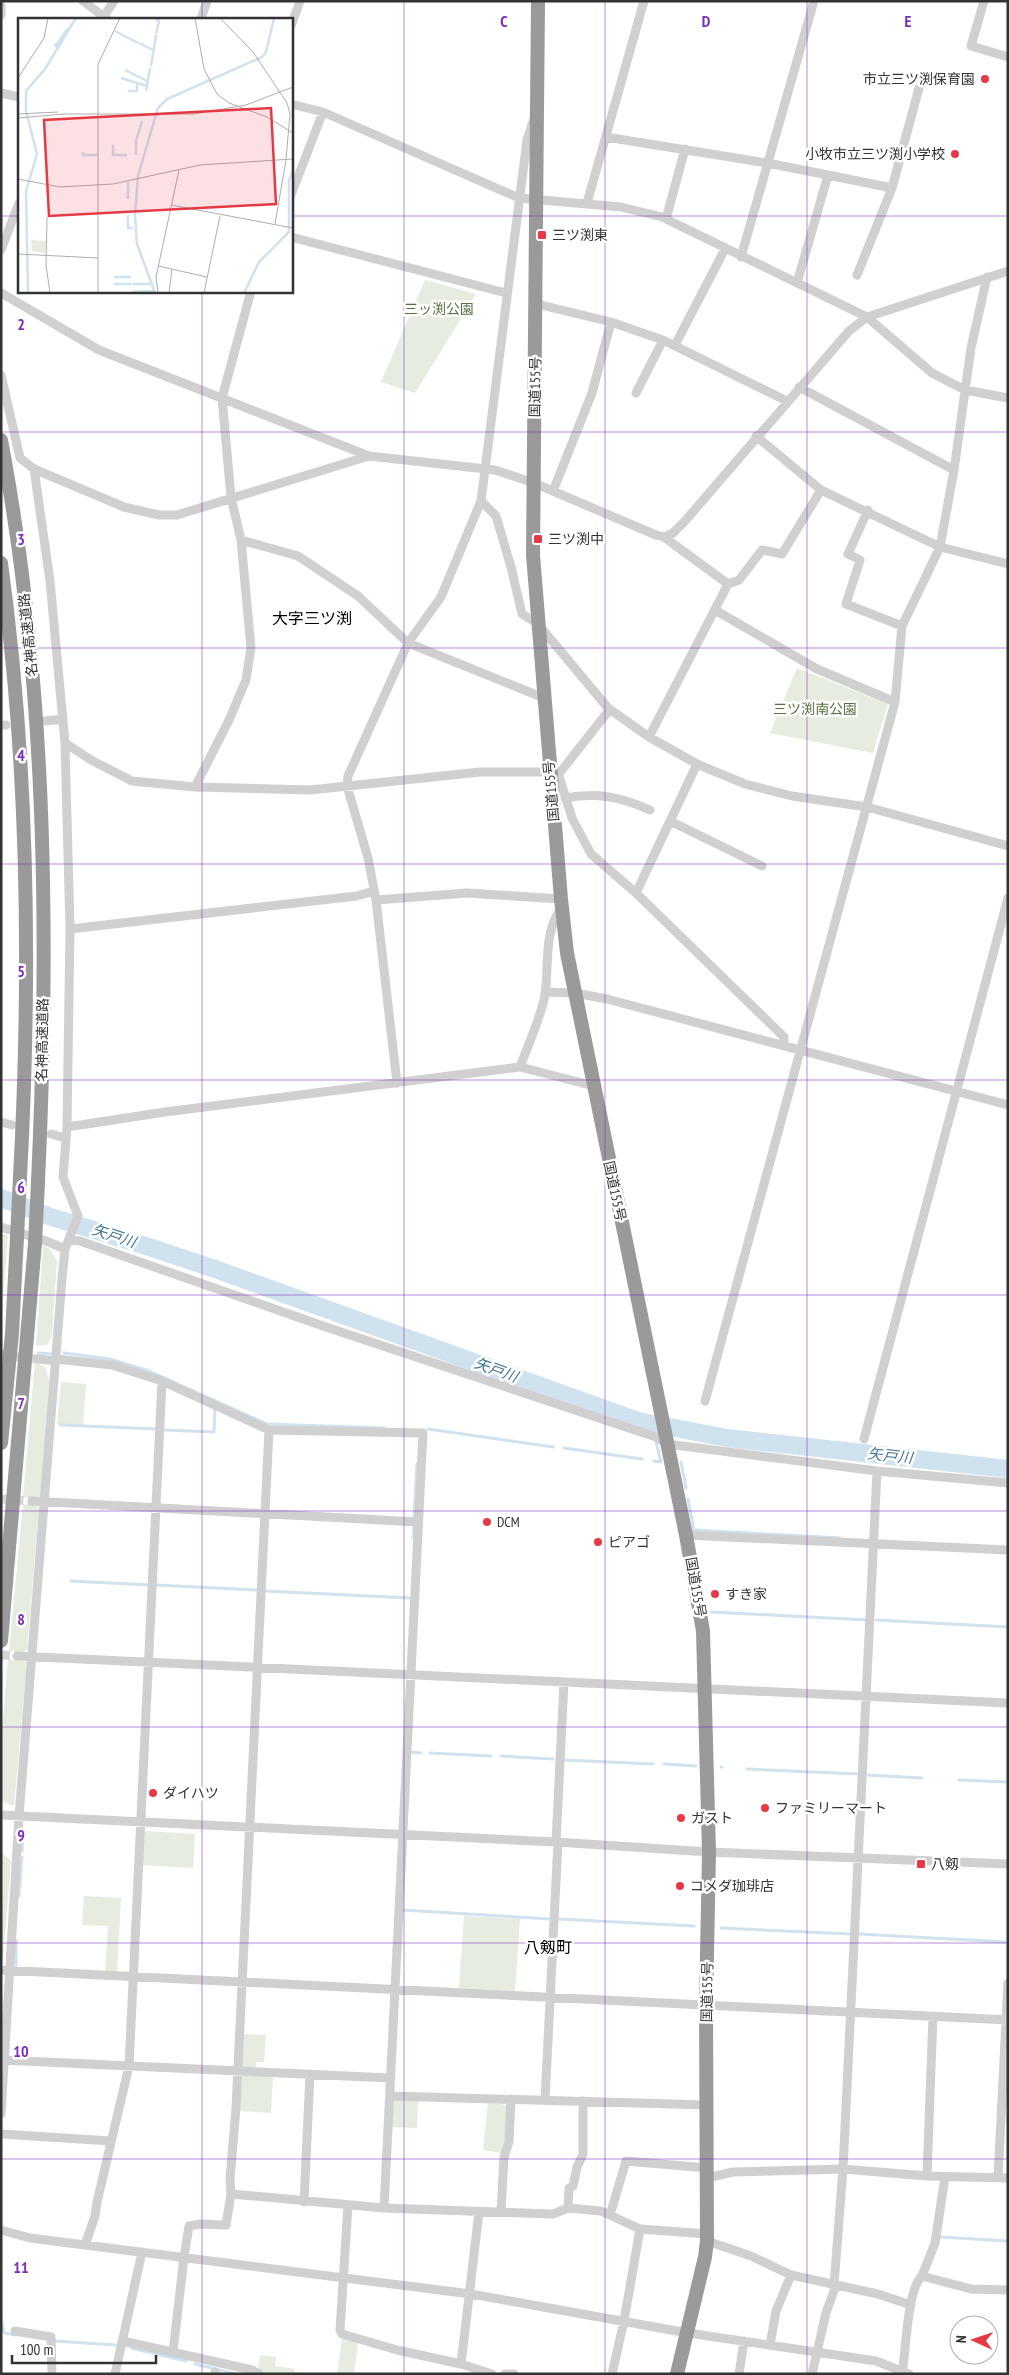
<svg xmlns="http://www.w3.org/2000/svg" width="1009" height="2375" viewBox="0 0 1009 2375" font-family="'PT Sans Narrow','Noto Sans JP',sans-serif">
<rect width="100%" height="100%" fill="#fff"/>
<!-- green -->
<path fill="#e6ecdf" d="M 425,280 L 476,294 L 415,393 L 381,382 Z
M 797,668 L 888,704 L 873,753 L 770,733 Z
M 1,1234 L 8,1235 L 1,1325 Z
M 43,1246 L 50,1249 L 57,1261 L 52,1336 L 47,1345 L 36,1346 Z
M 35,1362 L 46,1368 L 49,1382 L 41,1496 L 39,1498 L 23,1497 Z
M 61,1382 L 86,1384 L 83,1425 L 57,1424 Z
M 23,1504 L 36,1505 L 39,1508 L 27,1650 L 24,1652 L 9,1651 Z
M 8,1659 L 27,1662 L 14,1806 L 1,1801 L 1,1744 Z
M 146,1831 L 195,1834 L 193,1868 L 142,1865 L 143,1834 Z
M 1,1851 L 11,1861 L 3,1959 L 1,1961 Z
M 84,1896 L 121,1898 L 117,1973 L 105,1972 L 108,1926 L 82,1925 Z
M 464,1916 L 520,1919 L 515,1991 L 459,1988 Z
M 244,2034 L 266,2035 L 264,2062 L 256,2062 L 256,2069 L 242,2068 Z
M 242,2075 L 273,2076 L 271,2113 L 240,2111 Z
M 395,2100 L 418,2101 L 417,2128 L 392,2127 L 393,2101 Z
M 488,2103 L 508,2105 L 506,2143 L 502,2153 L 483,2150 Z
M 342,2339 L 356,2341 L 358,2344 L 354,2374 L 337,2374 Z
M 260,2355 L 276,2357 L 275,2366 L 295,2369 L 295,2372 L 307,2374 L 266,2374 L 258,2370 Z"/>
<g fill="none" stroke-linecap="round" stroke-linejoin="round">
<!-- stream -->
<path stroke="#cfe2ee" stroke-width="3" d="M 38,1353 L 51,1354
M 64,1353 L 110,1359 L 149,1371 L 267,1424 L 384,1428
M 60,1425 L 158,1429
M 428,1429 L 553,1447
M 165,1430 L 214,1432 L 215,1407
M 564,1448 L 642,1459
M 654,1461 L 661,1462 L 656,1442
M 681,1462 L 686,1488
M 688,1499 L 694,1530 L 840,1538
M 414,1518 L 417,1464
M 413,1538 L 414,1527
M 71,1581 L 149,1585
M 156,1585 L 256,1590
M 265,1591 L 410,1598
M 711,1612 L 867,1620
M 876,1620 L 1008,1627
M 411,1752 L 421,1753
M 430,1753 L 491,1756
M 501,1756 L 553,1759
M 565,1760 L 653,1764
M 664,1764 L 696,1766
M 721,1767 L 722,1767
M 747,1769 L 859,1774
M 868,1775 L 922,1778
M 959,1780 L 1008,1782
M 22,1851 L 23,1836
M 19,1896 L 22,1857
M 402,1910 L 550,1919
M 558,1919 L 694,1926
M 721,1928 L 851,1934
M 859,1934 L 1005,1942
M 16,1940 L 16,1968
M 940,2237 L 1008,2241
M 1,2318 L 4,2333 L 16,2335
M 55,2341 L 116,2345
M 131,2348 L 186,2361
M 195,2364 L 236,2374"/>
<!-- river -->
<path stroke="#cfe2ee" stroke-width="18" d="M 1,1198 L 48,1216 L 146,1246 L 212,1268 L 638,1421 L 727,1438 L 1008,1469"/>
<!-- minor-tunnel -->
<path stroke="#d6d6d6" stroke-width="9" stroke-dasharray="9 4.5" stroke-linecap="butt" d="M 1,1355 L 38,1359
M 1,1499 L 32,1501
M 1,1655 L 17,1656"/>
<!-- minor -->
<path stroke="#d0d0d0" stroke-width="9" d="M 83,1 L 107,19
M 984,1 L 971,46 L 1008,57
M 1,6 L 1,15
M 102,19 L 114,1
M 201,19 L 207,1
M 291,26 L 300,1
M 1,93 L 19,97
M 291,104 L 323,112 L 519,198 L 621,207 L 662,217 L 867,317 L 932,373 L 965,390 L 1008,398
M 606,137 L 767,163 L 828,175 L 797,283
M 828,175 L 892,188 L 857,275
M 892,188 L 919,88
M 291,195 L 323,112
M 587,203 L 644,1
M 666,219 L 685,149
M 291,237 L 506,293
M 1,250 L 19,203
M 741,257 L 814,1
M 1,293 L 99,350 L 369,456 L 495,470 L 534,483 L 656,535 L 664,537 L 728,584
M 537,304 L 611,322 L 663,340 L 787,401
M 675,345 L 725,249
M 1,375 L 20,458 L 34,469 L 124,507 L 159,515 L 177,515 L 369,456
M 799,387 L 954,470
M 636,393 L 663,340
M 756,436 L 821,490 L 940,547 L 1008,564
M 553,491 L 592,393 L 611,322
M 481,501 L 496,516 L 511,567 L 522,614 L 538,624 L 608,708 L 649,737 L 697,764 L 745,784 L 792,796 L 867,807 L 1008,846
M 868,510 L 848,554 L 860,560 L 846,604 L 902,626
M 664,537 L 673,533 L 685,521 L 849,331 L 867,317 L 1008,271
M 241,540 L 298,556 L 358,596 L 408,643 L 544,698
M 715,610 L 817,669 L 895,702
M 44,721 L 63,719
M 1,725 L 6,725
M 649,737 L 728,584 L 739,580 L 762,550 L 782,554 L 821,490
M 65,743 L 91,760 L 132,781 L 195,787 L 310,790 L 480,772 L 550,772 L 559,776 L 572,818 L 591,854 L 636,893 L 784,1037 L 784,1044
M 558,775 L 610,709
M 195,787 L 229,720 L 246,680 L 251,648 L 241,540 L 231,497 L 222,398 L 251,291
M 565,798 C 597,792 621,797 650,810
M 670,821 L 762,866
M 636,893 L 697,764
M 376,900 L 467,893 L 561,899
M 70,929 L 357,896 L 374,891
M 545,992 L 575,993 L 607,999 L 1008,1105
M 520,1067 C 527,1048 543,1012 545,994 C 549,967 544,937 558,913 L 562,912
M 397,1083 L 376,900 L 368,858 L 347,786 L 348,776 L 408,643 L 441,597 L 481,501 L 527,140 L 533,121
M 1,1122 L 12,1125
M 67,1127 L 165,1112 L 520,1067 L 594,1086
M 51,1134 L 65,1138
M 1,1227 L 46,1241 L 65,1249
M 70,1240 L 80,1241 L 326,1327 L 656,1437 L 667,1444 L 877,1471 L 1008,1483
M 38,1359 L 56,1361
M 56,1359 L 112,1365 L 162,1381 L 269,1430 L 423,1433 L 384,2208
M 705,1401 L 895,702 L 902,626 L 940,547 L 954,470 L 971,348 L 987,277
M 269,1430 L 236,2108 L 230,2179 L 231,2194 L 384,2208 L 553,2214 L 568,2208 L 601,2211 L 640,2229 L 707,2234
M 864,1439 L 1008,898
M 32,1501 L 418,1522
M 686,1535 L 1008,1550
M 17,1656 L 1008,1703
M 1,1815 L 556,1842 L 709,1852 L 1008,1864
M 556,1842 L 564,1682
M 1,1970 L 1008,2020
M 1,2060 L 390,2078
M 390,2096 L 707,2105
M 545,2100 L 558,1842
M 1,2114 L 19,1816 L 62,1279 L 65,1249 L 78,1216 L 63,1177 L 67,1127 L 70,929 L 65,743 L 50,581 L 34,469
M 1,2134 L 111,2141
M 927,2176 L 933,2016
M 998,2177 L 1008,1983
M 707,2178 L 733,2172 L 843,2169 L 927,2176 L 1008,2178
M 304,2202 L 310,2074
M 348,2205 L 340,2330 L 342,2334 L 397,2350 L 461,2364 L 492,2374
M 568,2208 L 569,2188 L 573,2186 L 577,2167 L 583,2154 L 583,2101
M 501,2211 L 504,2157 L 509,2142 L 511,2099
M 610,2215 L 626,2161 L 707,2168
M 1,2230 L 30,2238 L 471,2294 L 688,2333 L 876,2361 L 909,2374
M 707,2241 L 751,2256 L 791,2275 L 878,2294 L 911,2305
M 85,2245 L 95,2216 L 97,2202 L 129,2066 L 162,1381
M 184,2257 L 189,2226 L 200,2224 L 226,2225 L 231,2194
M 922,2276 L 971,2289 L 1008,2290
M 834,2285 L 843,2169 L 877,1471
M 15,2331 L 51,2337 L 52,2374
M 123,2341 L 252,2370 L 259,2374
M 770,2345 L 776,2311 L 791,2275
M 173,2352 L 184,2257
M 461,2364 L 479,2212
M 115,2374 L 142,2252
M 215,2374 L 215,2372
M 505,2374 L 514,2374
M 612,2374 L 624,2321 L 640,2229
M 739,2374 L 744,2341
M 812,2374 L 826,2313 L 836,2285
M 902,2374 C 906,2352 907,2289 922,2276 L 935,2243 L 945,2177"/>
<!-- highway -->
<path stroke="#9a9a9a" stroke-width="14" d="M 538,1 L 533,555 L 561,899 L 567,953 L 686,1535 L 703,1631 L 709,1852 L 706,2005 L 707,2241 L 705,2257 L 677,2374
M 5,462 C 47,697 49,944 38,1182
M 1,563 C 29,766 31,973 20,1177
M 1,1443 L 12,1334 L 17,1237
M 1,1641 L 35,1243"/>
<!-- highway-bridge -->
<path stroke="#9a9a9a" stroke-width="14" d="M 1,440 L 5,462
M 17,1237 L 20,1177
M 35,1243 L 38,1182"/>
</g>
<!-- grid -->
<path fill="none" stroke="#7b2cbf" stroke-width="1" stroke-opacity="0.55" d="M 202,1 L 202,19M 404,1 L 404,2374M 605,1 L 605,2374M 807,1 L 807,2374M 1,216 L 19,216M 291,216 L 1008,216M 202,291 L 202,2374M 1,432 L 1008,432M 1,648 L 1008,648M 1,864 L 1008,864M 1,1080 L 1008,1080M 1,1295 L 1008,1295M 1,1511 L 1008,1511M 1,1727 L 1008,1727M 1,1943 L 1008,1943M 1,2159 L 1008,2159"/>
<!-- markers -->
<g fill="#e63946" stroke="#fff" stroke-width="2">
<circle cx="985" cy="79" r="5"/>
<circle cx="955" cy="154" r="5"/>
<rect x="537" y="230" width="10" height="10" rx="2.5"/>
<rect x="533" y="534" width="10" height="10" rx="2.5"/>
<circle cx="487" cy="1522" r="5"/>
<circle cx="598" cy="1542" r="5"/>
<circle cx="715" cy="1594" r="5"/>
<circle cx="153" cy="1793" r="5"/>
<circle cx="765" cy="1808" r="5"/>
<circle cx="681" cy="1818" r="5"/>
<rect x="916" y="1859" width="10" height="10" rx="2.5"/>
<circle cx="680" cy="1886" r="5"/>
</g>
<g text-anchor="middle" stroke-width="5" stroke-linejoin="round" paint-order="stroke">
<!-- poi labels -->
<g font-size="14" fill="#333" stroke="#fff" text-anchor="start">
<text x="975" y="84" text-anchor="end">市立三ツ渕保育園</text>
<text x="945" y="159" text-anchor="end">小牧市立三ツ渕小学校</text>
<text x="552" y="240">三ツ渕東</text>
<text x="548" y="544">三ツ渕中</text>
<text x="497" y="1527">DCM</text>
<text x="608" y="1547">ピアゴ</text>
<text x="725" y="1599">すき家</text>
<text x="163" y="1798">ダイハツ</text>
<text x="775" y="1813">ファミリーマート</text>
<text x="691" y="1823">ガスト</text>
<text x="931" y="1869">八剱</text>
<text x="690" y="1891">コメダ珈琲店</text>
</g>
<!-- park labels -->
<g font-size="14" fill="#56703f" stroke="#fff">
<text x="439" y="314">三ッ渕公園</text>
<text x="815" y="714">三ツ渕南公園</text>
</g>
<!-- street labels -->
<g font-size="14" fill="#333" stroke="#fff">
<text transform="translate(535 387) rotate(-89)" y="5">国道155号</text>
<text transform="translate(28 635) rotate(-96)" y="5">名神高速道路</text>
<text transform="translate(551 791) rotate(-95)" y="5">国道155号</text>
<text transform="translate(42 1040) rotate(-89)" y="5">名神高速道路</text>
<text transform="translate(615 1191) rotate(78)" y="5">国道155号</text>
<text transform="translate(696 1587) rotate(80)" y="5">国道155号</text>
<text transform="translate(707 1992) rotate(-89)" y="5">国道155号</text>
</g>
<!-- water labels -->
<g font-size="15" font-style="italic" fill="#3f7597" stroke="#fff">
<text transform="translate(114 1236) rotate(18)" y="5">矢戸川</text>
<text transform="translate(496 1370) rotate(20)" y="5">矢戸川</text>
<text transform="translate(890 1456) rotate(6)" y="5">矢戸川</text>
</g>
<!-- quarter labels -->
<g font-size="16" fill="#000" stroke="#fff">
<text x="312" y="624">大字三ツ渕</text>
<text x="548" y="1953">八剱町</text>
</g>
</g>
<!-- overview -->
<g transform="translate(18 18)">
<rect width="275" height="275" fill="#fff"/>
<path d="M 13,222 L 28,223 L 27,235 L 14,233 Z" fill="#e6ecdf"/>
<path fill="none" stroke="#cfe2ee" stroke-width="2.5" d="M 137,0 L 141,3 L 138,16M 97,13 L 120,25M 121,25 L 135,32M 36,26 L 38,28 L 50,10M 133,48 L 138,17M 107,52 L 129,63M 103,60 L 129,68M 110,73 L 119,73 L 119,65M 128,73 L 132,50M 95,127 L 95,137 L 109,137M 65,134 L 65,137 L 79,137M 118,137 L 118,123 L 124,103M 110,181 L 110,164M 110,197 L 110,210 L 115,210M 96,259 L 113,259M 96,266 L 113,266M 114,266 L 132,266M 114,274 L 135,273M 10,275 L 8,173 L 19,136 L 8,93 L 8,73 L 27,51 L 58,0M 137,275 L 119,226 L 117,197 L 120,158 L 140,90 L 149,81 L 244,39 L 248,34 L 256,0M 226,275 L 241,244 L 271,214 L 271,162 L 275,153"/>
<path fill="none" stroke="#adadad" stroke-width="1" d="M 177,0 L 186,51 L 199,76 L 211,85 L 249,99 L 275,115M 202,0 L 235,34 L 269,85 L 272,96 L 268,141M 0,60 L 26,20 L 30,0M 0,96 L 40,94M 0,100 L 46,96 L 176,96 L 228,87 L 275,69M 0,161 L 42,169 L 95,166 L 182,147 L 275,141M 153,187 L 275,210M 29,199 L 28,247 L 32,275M 257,206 L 268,142M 0,236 L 80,240M 140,248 L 189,259M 80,275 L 80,46 L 102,0M 140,275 L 138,259 L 161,152M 151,275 L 154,251M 186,275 L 202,198"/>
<path fill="#e63946" fill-opacity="0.15" stroke="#e63946" stroke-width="2.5" d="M 253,90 L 258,186 L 31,198 L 26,102 Z"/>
<rect width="275" height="275" fill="none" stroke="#333" stroke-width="2.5"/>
</g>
<g font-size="16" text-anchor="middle" font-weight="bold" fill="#7b2cbf" stroke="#fff" stroke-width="5" stroke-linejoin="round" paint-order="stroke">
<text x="504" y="27">C</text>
<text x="706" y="27">D</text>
<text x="908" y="27">E</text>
<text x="21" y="330">2</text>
<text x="21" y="545">3</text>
<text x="21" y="761">4</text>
<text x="21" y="977">5</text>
<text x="21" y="1193">6</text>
<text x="21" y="1409">7</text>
<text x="21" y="1625">8</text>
<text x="21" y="1841">9</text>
<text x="21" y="2057">10</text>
<text x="21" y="2273">11</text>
</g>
<!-- border -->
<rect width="1009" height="2375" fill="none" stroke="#333333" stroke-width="5"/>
<!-- north arrow -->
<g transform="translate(974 2340) rotate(273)"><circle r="24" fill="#ffffff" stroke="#adadad"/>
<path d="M0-4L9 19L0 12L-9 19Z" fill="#e63946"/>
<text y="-8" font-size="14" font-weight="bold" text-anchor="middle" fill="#333333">N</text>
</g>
<!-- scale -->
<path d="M12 2355v8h144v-8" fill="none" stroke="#333333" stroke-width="2.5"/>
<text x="20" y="2355" font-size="15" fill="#333333" stroke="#ffffff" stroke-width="4" paint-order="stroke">100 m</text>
</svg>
